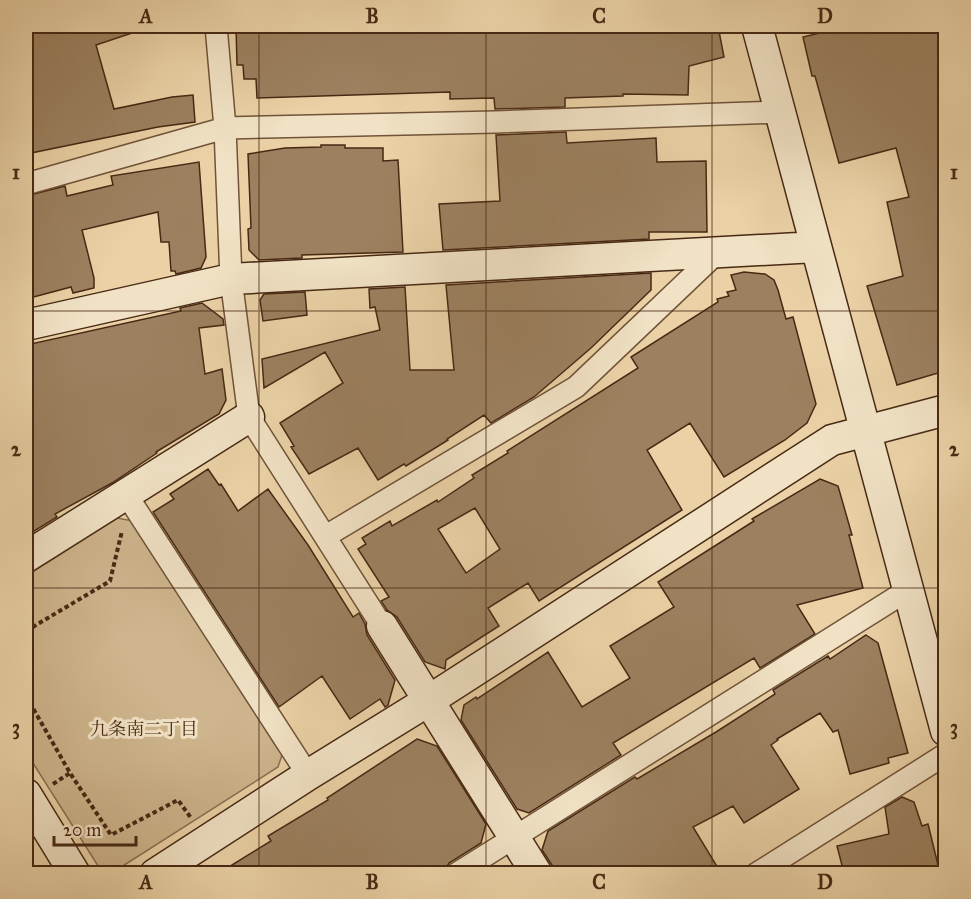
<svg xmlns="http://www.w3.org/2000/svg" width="971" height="899" viewBox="0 0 971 899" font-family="'IM FELL Great Primer','Noto Serif JP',serif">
<rect width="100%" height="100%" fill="#ead2a6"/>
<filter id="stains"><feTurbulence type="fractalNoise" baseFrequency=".00333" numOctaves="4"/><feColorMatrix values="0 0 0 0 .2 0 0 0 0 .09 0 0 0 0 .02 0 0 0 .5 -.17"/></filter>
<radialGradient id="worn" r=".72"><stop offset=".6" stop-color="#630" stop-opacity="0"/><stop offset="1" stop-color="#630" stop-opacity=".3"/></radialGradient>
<!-- green -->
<path fill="#ceb58d" stroke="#8a6f50" stroke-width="1.5" d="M 117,518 L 133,521 L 282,755 L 278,767 L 115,871 L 100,869 L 26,752 L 26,576 Z"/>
<!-- building -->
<path fill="#9c8160" stroke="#472914" stroke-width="1.5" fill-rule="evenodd" d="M 26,26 L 140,26 L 141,30 L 96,45 L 114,109 L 172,97 L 193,95 L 195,122 L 158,127 L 26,154 Z
M 236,26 L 718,26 L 724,57 L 689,66 L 688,95 L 623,94 L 623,96 L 565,98 L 565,107 L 495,109 L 494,98 L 450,99 L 450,92 L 257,98 L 256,79 L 244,79 L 243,65 L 237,65 Z
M 849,26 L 937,26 L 940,38 L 945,37 L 945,371 L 897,385 L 867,286 L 903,276 L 887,202 L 909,197 L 896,148 L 839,163 L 815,76 L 812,76 L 803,37 Z
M 566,132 L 567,143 L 656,138 L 657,162 L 706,161 L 707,232 L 649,232 L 649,239 L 443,250 L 439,204 L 500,201 L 496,135 Z
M 321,145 L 345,145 L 345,148 L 383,148 L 383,161 L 398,160 L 403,252 L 302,255 L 302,258 L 259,260 L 249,250 L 248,229 L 251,228 L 248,154 L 285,148 L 321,147 Z
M 199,162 L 206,257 L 201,268 L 176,274 L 175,271 L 171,271 L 169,242 L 161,242 L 158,212 L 82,230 L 94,278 L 94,288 L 73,293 L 71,287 L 26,299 L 26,196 L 65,186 L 67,196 L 113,185 L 111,176 Z
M 744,272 L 765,274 L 774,280 L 778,290 L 786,319 L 793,317 L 816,404 L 807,423 L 785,440 L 724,477 L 690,423 L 647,450 L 682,510 L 539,601 L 528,583 L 488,608 L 499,626 L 446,660 L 445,669 L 425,662 L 397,617 L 387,610 L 381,601 L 389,597 L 358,549 L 366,544 L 362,538 L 390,521 L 392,526 L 437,500 L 438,502 L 474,478 L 472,475 L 508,453 L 507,451 L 638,368 L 631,357 L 718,302 L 717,299 L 729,296 L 727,292 L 736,290 L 731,275 ZM 475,508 L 500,549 L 466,573 L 438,529 Z
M 651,273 L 651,290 L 591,348 L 534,397 L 491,423 L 484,415 L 447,439 L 448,440 L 406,466 L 404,464 L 378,480 L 358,448 L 309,474 L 291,447 L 294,446 L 280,423 L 343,383 L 325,352 L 264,388 L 262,359 L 380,330 L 375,307 L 370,308 L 369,289 L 405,287 L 410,370 L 454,370 L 446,285 Z
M 305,292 L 307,315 L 263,321 L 260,300 L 264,294 Z
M 202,303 L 223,319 L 224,325 L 199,328 L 205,374 L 222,369 L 226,400 L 219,414 L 156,452 L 157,453 L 112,483 L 55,514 L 57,517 L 26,536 L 26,345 L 181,311 L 180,308 Z
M 208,469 L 219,485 L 221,484 L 238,511 L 268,489 L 308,545 L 353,617 L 359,613 L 365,624 L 367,635 L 395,680 L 388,705 L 385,707 L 380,699 L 350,719 L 322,676 L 279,707 L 153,512 L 174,499 L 170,494 Z
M 820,479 L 838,486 L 852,535 L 849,535 L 863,588 L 797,605 L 815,634 L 760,668 L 754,658 L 613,743 L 621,755 L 529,813 L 517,809 L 461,720 L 464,705 L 476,697 L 477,699 L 548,652 L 582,707 L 630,678 L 610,646 L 674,607 L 658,582 L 754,521 L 752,519 Z
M 866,635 L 878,643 L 908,753 L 888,758 L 889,763 L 850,774 L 838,730 L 833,732 L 820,713 L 777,739 L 778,740 L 771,745 L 799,789 L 744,823 L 733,806 L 693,827 L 721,873 L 554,873 L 552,865 L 542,850 L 548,831 L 635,777 L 637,779 L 716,732 L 775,694 L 773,690 L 828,656 L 830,659 Z
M 417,739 L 437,746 L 486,824 L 481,843 L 449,863 L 443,873 L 219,873 L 271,841 L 268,836 L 328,800 L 327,798 Z
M 902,797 L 914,802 L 922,826 L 928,824 L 940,873 L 844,873 L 837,846 L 889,834 L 885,807 Z"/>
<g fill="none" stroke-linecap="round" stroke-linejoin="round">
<!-- street casing -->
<g stroke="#705338" stroke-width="24">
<path id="street" d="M 216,26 L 225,128 L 231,279 L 249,417 L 382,626
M 26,184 L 225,128 L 496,122 L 781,112
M 126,494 L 308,775
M 326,536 L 576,387 L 720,250
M 456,874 L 908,590
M 756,874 L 946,754"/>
</g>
<!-- secondary casing -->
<g stroke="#472914" stroke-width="33">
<path id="secondary" d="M 757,26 L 946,731
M 26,325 L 231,279 L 816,247
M 26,557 L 249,417
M 382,626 L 537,874
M 26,794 L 75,874
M 155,874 L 308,775 L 428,701 L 832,440 L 946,410"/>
</g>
<!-- path -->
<path stroke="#472914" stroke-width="4" stroke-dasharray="4.5 3" stroke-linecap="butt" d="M 26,631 L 110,581 L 122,531
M 26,696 L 70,773 L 111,835 L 178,800 L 191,818
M 53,784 L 70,773"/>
<!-- street -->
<use href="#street" stroke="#f1e2c5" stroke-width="21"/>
<!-- secondary -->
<use href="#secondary" stroke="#f1e2c5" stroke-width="30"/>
</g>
<!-- grid -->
<path fill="none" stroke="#472914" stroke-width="1.5" stroke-opacity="0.55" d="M 259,26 L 259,874M 486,26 L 486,874M 712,26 L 712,874M 26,311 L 946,311M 26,588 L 946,588"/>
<g text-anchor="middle" stroke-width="6" stroke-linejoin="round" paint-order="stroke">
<!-- neighbourhood labels -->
<g font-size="18" fill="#472914" stroke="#f1e2c5">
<text x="144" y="735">九条南二丁目</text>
</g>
</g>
<!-- margin -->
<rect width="971" height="899" fill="none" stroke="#ead2a6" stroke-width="66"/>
<!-- scale -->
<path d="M54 836v9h82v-9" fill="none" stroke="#472914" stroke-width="3"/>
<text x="63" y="836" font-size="18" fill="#472914" stroke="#f1e2c5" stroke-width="4.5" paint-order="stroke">20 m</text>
<rect x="33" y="33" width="905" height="833" fill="none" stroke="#472914" stroke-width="2"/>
<g font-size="20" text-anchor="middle" font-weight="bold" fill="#472914">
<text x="146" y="23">A</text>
<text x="372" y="23">B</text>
<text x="599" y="23">C</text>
<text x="825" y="23">D</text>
<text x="16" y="179">1</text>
<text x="954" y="179">1</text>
<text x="16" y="456">2</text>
<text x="954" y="456">2</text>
<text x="16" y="734">3</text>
<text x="954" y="734">3</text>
<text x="146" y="889">A</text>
<text x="372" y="889">B</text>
<text x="599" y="889">C</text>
<text x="825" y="889">D</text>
</g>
<rect width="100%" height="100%" filter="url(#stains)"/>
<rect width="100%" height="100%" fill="url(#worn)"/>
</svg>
